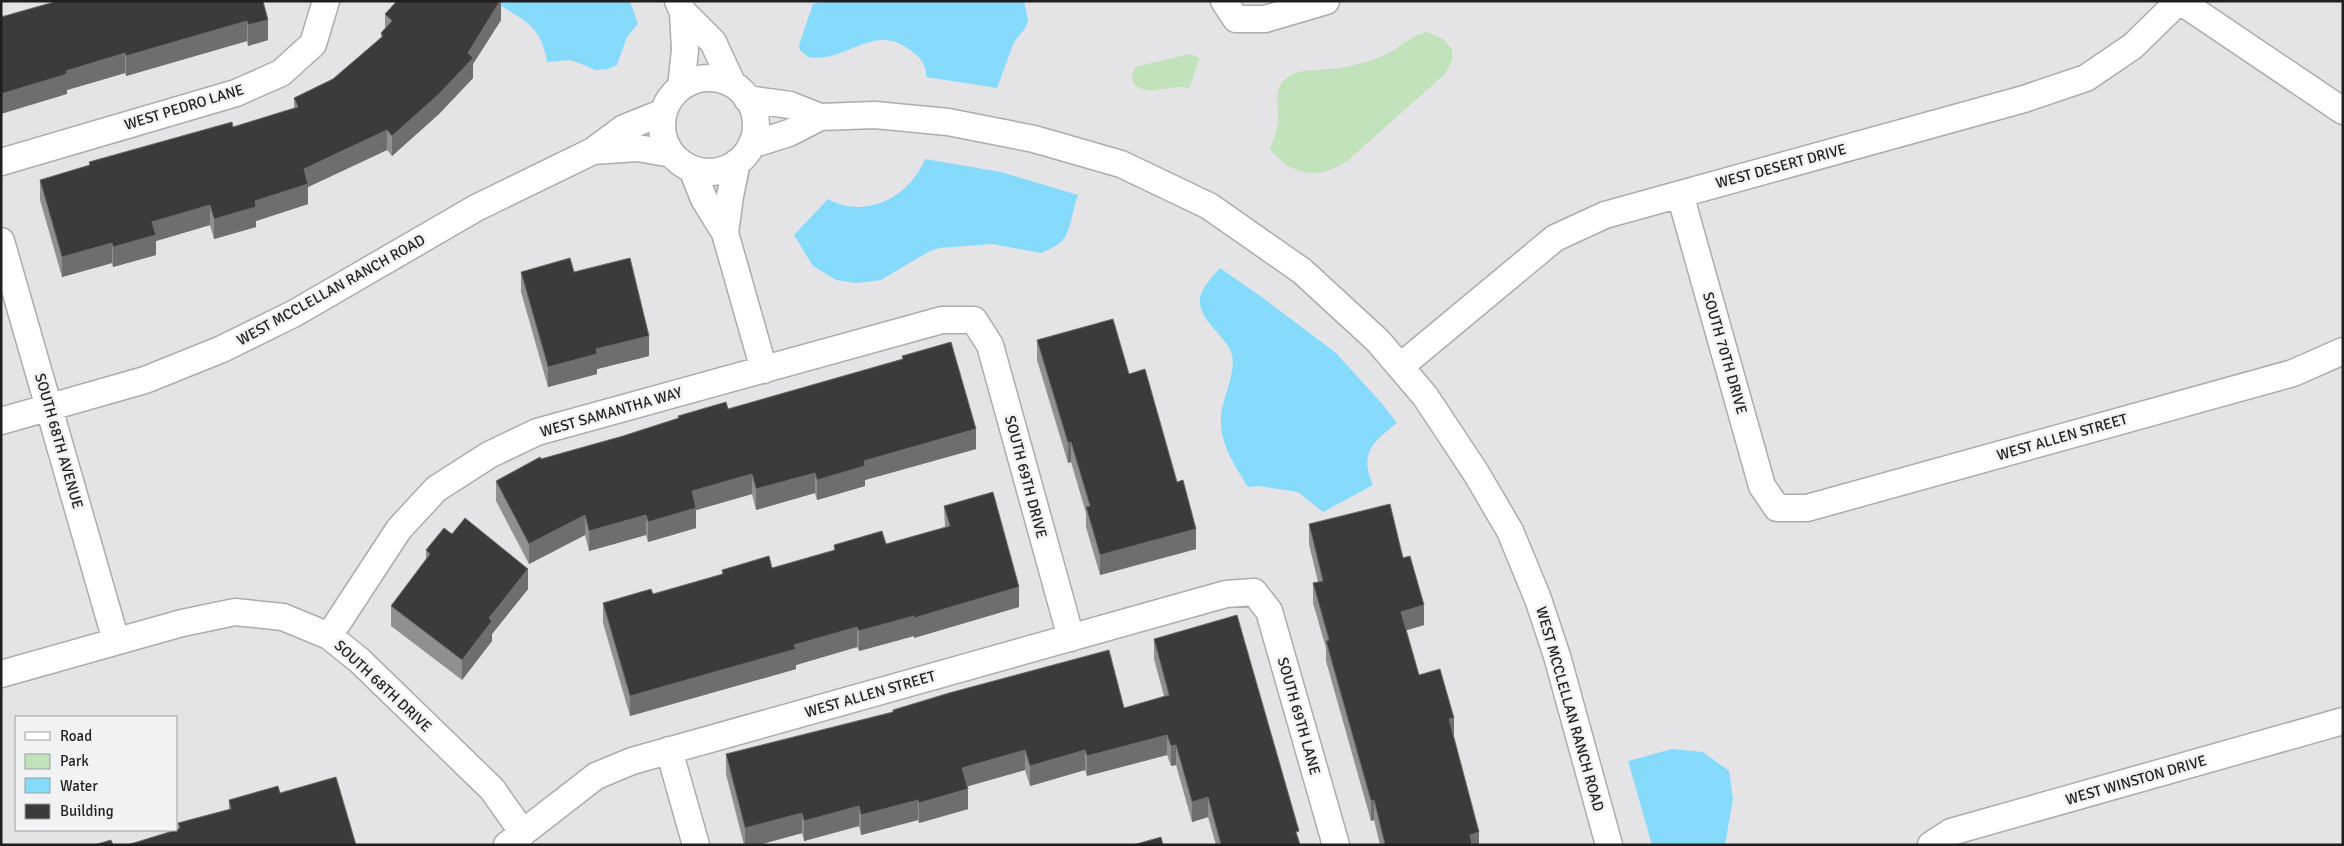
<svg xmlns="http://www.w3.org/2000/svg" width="2344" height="846" viewBox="0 0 2344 846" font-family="Signika,sans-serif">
<rect width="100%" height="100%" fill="#e4e4e6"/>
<!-- green -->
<path fill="#c2e2bb" d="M 1427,32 L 1443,39 L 1452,49 L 1452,60 L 1445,74 L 1346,162 C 1317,180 1292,176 1270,149 C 1273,140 1278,130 1278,120 C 1279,109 1275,96 1280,86 C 1290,66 1322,71 1340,68 C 1357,65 1380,59 1394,50 C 1406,42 1413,35 1427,32 Z
M 1190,54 L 1200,58 L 1189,88 C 1167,83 1152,99 1134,84 L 1132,76 L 1135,67 Z"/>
<!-- water -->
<path fill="#86dbfc" d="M 494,1 L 630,1 L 638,24 L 627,37 L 617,65 L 608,69 L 596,70 L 571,60 L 547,62 C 541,24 523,21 494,1 Z
M 823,1 L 1024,1 L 1028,20 L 1026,27 L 1014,42 L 997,88 L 926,77 C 927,68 922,59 915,54 C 874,18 849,64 808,57 L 800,50 L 799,45 L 813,4 Z
M 925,159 L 1001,172 L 1078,195 C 1072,209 1072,229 1062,241 C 1057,246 1048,250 1041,253 L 992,244 L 940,248 L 930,251 L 881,280 L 856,283 L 836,280 L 813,266 L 794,235 L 828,199 C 865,220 910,197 925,159 Z
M 1220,268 L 1263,298 L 1336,353 L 1384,406 L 1397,423 C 1373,442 1359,453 1373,485 L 1323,512 L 1298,492 L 1259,486 L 1248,487 C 1235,466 1219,443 1221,416 C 1222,399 1238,369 1231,352 C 1224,335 1203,323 1200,304 C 1198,291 1212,277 1220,268 Z
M 1672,749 L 1703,752 L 1729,771 L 1733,799 L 1725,845 L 1652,845 L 1628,761 Z"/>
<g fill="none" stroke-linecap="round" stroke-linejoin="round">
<!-- street casing -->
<g stroke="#abacae" stroke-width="29">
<path id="street" d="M 678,1 L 683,12 L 713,42 L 732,83
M 1224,1 L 1236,19 L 1265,19 L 1326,1
M 2180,1 L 2343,111
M662 125a47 47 0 1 1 94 0a47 47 0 1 1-94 0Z
M 681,87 L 685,50 L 683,12
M 747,99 L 790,105 L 820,117 L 875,115 L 948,122 L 1034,139 L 1121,164 L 1209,206 L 1302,271 L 1378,341 L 1425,396 L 1476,473 L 1510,531 L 1538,599 L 1557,656 L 1609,845
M 751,145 L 789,133 L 820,117
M 593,151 L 638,148 L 672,154
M 1,162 L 236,93 L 281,73 L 313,44 L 326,1
M 692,169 L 704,199 L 725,233 L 764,370
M 1680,194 L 1762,486 L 1777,508 L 1807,508 L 2293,373 L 2343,351
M 725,233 L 730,196 L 737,162
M 1,241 L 116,641
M 1401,366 L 1555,238 L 1605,215 L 2024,99 L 2086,78 L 2133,46 L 2179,1
M 1,421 L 145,380 L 222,349 L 295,313 L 476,208 L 593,151 L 624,128 L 664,112
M 329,636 L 399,529 L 436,489 L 489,455 L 537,432 L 942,320 L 974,320 L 990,345 L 1071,638
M 1,674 L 182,623 L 235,612 L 283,617 L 329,636 L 359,660 L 492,789 L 523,833
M 669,750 L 696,845
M 507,845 L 596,776 L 632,761 L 1226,594 L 1254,592 L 1269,611 L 1336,845
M 1931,845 L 1951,832 L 2343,721"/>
</g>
<!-- street -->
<use href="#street" stroke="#fff" stroke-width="26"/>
</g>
<!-- wall -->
<path fill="#909090" d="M 51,1 L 263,1 L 268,40 L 248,46 L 247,41 L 126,76 L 125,73 L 67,90 L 67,94 Z
M 501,1 L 501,20 L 473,64 L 473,78 L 439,114 L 392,156 L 387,150 L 308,187 L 308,204 L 256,221 L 256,227 L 214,239 L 210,225 L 156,241 L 156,255 L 113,267 L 112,263 L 62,277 L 40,200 L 40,180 L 89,165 L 89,162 L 233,127 L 294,108 L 294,98 L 333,79 L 381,38 L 381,33 L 385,28 L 385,14 Z
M 521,272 L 574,272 L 649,356 L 597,369 L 597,374 L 548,387 L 521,292 Z
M 1037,340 L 1129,374 L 1177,482 L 1196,549 L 1100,575 L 1086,527 L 1086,513 L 1071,462 L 1068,463 L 1037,360 Z
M 902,356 L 976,449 L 865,480 L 865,486 L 817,500 L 815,493 L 756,510 L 752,494 L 696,510 L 696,528 L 648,542 L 646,535 L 589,551 L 585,535 L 529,564 L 496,501 L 496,481 L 541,459 L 623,436 L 678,418 L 678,416 L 728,409 L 902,359 Z
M 944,506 L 1019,607 L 914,638 L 914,636 L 859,651 L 857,647 L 796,665 L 796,669 L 630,716 L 603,623 L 603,603 L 653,594 L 722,574 L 722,570 L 772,568 L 834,550 L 834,545 L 886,544 L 945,527 Z
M 1309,524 L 1403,558 L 1424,625 L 1406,630 L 1419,675 L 1454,737 L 1479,845 L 1380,845 L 1374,820 L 1371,821 L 1326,661 L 1326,648 L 1313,603 L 1313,583 L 1318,582 L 1309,544 Z
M 452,534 L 528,589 L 492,634 L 492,641 L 462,680 L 391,626 L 391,606 L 426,560 L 426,550 Z
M 1154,639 L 1299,839 L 1300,845 L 1216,845 L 1208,817 L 1192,822 L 1176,765 L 1171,766 L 1167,755 L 1087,776 L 1085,770 L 1030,786 L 1025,770 L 967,786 L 968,809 L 919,823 L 918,820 L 861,835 L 859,826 L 804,841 L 802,833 L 758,845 L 744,845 L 726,774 L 726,754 L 893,712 L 893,710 L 1124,708 L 1164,696 L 1154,659 Z
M 280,793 L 178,829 L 178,823 L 229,809 L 229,800 Z"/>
<!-- shaded-wall -->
<path fill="#6e6e6e" d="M 500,1 L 501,1 L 501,20 L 473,64 L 473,78 L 439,114 L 392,156 L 392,136 L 468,53 Z
M 268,20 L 268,40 L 248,46 L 248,25 Z
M 247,21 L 247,41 L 126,76 L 126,56 Z
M 125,53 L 125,73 L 67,90 L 67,94 L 1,114 L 1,94 L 66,71 Z
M 387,130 L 387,150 L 308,187 L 308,204 L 256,221 L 256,227 L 214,239 L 214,219 L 255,201 L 304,169 Z
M 210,205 L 210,225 L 156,241 L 156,255 L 113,267 L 113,247 L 152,222 Z
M 112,243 L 112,263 L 62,277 L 62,257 Z
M 649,336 L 649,356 L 597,369 L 597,374 L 548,387 L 548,367 L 596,349 Z
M 976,429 L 976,449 L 865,480 L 865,486 L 817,500 L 817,480 L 864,461 Z
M 1071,442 L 1071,462 L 1068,463 L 1068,443 Z
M 815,473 L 815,493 L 756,510 L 756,489 Z
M 752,474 L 752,494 L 696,510 L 696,528 L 648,542 L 648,522 L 692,491 Z
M 585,515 L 585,535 L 529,564 L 529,544 Z
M 646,515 L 646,535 L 589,551 L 589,531 Z
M 1196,529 L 1196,549 L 1100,575 L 1100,555 Z
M 528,569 L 528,589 L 492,634 L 492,641 L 462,680 L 462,660 L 489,618 Z
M 1019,587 L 1019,607 L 914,638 L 914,618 Z
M 1424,605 L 1424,625 L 1401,632 L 1401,612 Z
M 914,616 L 914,636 L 859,651 L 859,631 Z
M 857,627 L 857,647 L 796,665 L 796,669 L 630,716 L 630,696 L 794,645 Z
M 1454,718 L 1454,738 L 1449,719 Z
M 1167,735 L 1167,755 L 1087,776 L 1087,756 Z
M 1176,745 L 1176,765 L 1171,766 L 1171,746 Z
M 1025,750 L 1025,770 L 962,788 L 962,768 Z
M 1085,750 L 1085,770 L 1030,786 L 1030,766 Z
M 968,789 L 968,809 L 919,823 L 919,803 Z
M 1208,797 L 1208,817 L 1192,822 L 1192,802 Z
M 918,800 L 918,820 L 861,835 L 861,815 Z
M 1374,800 L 1374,820 L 1371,821 L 1371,801 Z
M 859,806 L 859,826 L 804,841 L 804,821 Z
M 802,813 L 802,833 L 758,845 L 745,845 L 745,828 Z
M 1479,832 L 1479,845 L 1470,845 L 1470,835 Z"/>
<!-- building -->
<path fill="#3c3b3a" stroke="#6e6e6e" d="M 54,1 L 263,1 L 268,20 L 248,25 L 247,21 L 126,56 L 125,53 L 66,71 L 67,74 L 1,94 L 1,17 L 54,2 Z
M 397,1 L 500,1 L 468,53 L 473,58 L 439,94 L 392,136 L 387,130 L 304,169 L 308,184 L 255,201 L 256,207 L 214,219 L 210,205 L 152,222 L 156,235 L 113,247 L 112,243 L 62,257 L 40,180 L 90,165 L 89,162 L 232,122 L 233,127 L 298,107 L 294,98 L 333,79 L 383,36 L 381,33 L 392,21 L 385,14 Z
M 570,258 L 574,272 L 630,258 L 649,336 L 596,349 L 597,354 L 548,367 L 521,272 Z
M 1113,319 L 1129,374 L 1145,369 L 1177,482 L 1183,480 L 1196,529 L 1100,555 L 1086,507 L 1090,506 L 1071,442 L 1068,443 L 1037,340 Z
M 951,342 L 976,429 L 864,461 L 865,466 L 817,480 L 815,473 L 756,489 L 752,474 L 692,491 L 696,508 L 648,522 L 646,515 L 589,531 L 585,515 L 529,544 L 496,481 L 540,457 L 541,459 L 623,436 L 679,418 L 678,416 L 726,402 L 728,409 L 903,359 L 902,356 Z
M 993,492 L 1019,587 L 914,618 L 914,616 L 859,631 L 857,627 L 794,645 L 796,649 L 630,696 L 603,603 L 651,589 L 653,594 L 723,574 L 722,570 L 769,556 L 772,568 L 835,550 L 834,545 L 882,531 L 886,544 L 950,526 L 944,506 Z
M 1390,504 L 1403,558 L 1410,556 L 1424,605 L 1401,612 L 1419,675 L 1440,669 L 1454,718 L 1449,719 L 1479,832 L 1470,835 L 1472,845 L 1385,845 L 1374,800 L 1371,801 L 1326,641 L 1329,640 L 1313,583 L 1323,581 L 1309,524 Z
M 465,518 L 528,569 L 489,618 L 492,621 L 462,660 L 391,606 L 430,554 L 426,550 L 444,528 L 452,534 Z
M 1237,615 L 1299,831 L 1296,832 L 1300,845 L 1221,845 L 1208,797 L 1192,802 L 1176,745 L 1171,746 L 1167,735 L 1087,756 L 1085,750 L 1030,766 L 1025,750 L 962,768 L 968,789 L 919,803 L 918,800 L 861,815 L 859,806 L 804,821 L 802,813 L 745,828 L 726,754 L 893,712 L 893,710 L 949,693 L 1109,650 L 1124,708 L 1169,695 L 1154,639 Z
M 336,777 L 356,845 L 127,845 L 176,830 L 180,828 L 178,823 L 231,809 L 229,800 L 278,786 L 280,793 Z
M 1161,837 L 1163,845 L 1133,845 Z
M 111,840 L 113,845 L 94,845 Z"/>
<g text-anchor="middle" stroke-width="5" stroke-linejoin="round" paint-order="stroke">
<!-- street labels -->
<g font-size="15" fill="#1f1f20" stroke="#f1f2f3">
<text transform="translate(184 107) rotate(-17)" y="5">WEST PEDRO LANE</text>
<text transform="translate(1781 166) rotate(-15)" y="5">WEST DESERT DRIVE</text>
<text transform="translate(331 290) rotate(-29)" y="5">WEST MCCLELLAN RANCH ROAD</text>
<text transform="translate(1725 353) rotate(74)" y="5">SOUTH 70TH DRIVE</text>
<text transform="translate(611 412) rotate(-16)" y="5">WEST SAMANTHA WAY</text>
<text transform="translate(2062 437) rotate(-16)" y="5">WEST ALLEN STREET</text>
<text transform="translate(59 441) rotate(74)" y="5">SOUTH 68TH AVENUE</text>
<text transform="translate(1026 477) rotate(75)" y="5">SOUTH 69TH DRIVE</text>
<text transform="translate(383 686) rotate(43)" y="5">SOUTH 68TH DRIVE</text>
<text transform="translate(870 694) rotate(-16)" y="5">WEST ALLEN STREET</text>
<text transform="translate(1570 709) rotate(74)" y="5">WEST MCCLELLAN RANCH ROAD</text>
<text transform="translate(1299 716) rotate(74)" y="5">SOUTH 69TH LANE</text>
<text transform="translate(2136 780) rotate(-16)" y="5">WEST WINSTON DRIVE</text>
</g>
</g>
<!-- border -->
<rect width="2344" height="846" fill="none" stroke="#1f1f20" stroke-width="5"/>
<!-- legend -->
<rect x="15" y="716" width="162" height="115" fill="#f1f2f3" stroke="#9d9e9f"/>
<rect x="25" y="732" width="25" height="8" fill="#ffffff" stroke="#9d9e9f"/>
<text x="60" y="741" font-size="15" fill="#1f1f20">Road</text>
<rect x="25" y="754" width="25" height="15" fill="#c2e2bb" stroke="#9d9e9f"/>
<text x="60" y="766" font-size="15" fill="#1f1f20">Park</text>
<rect x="25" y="778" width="25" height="15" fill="#86dbfc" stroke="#9d9e9f"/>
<text x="60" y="791" font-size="15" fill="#1f1f20">Water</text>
<rect x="25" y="804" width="25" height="15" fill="#3c3b3a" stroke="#9d9e9f"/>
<text x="60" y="816" font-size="15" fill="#1f1f20">Building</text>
</svg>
